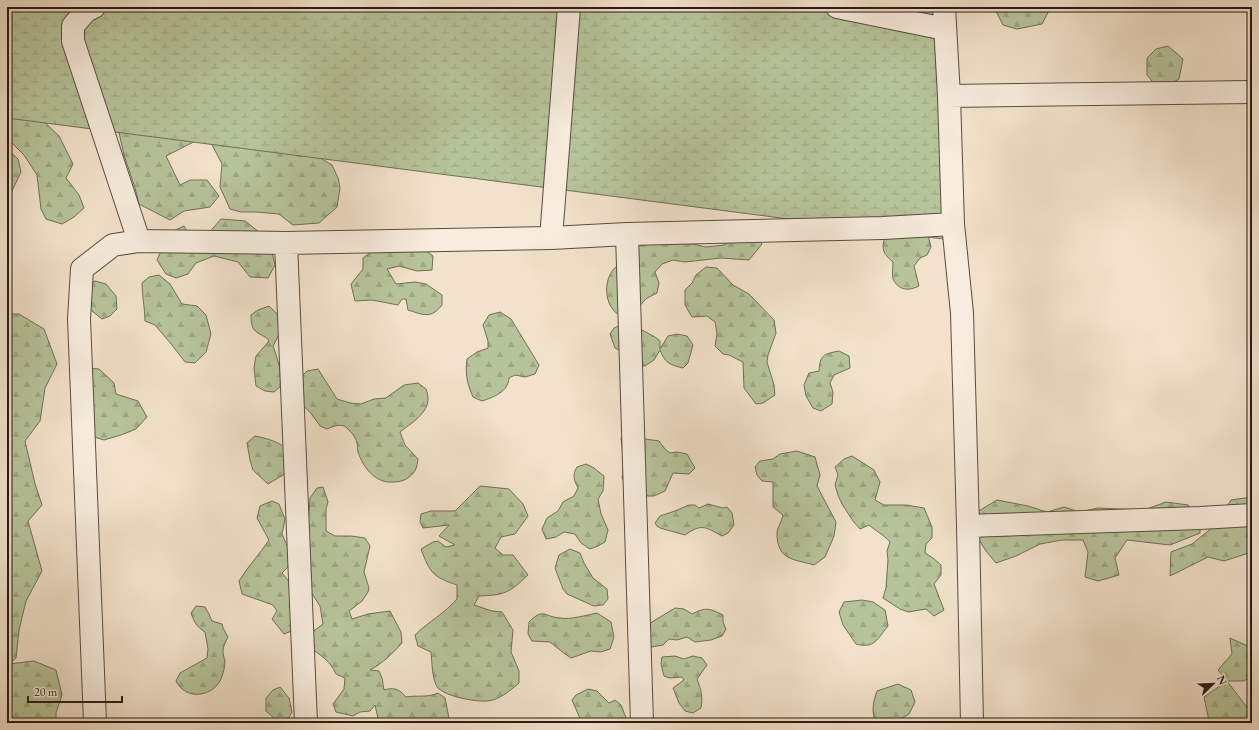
<svg xmlns="http://www.w3.org/2000/svg" width="1259" height="730" viewBox="0 0 1259 730" font-family="'EB Garamond',serif">
<defs>
<pattern id="forest-firs" width="22" height="20" patternUnits="userSpaceOnUse"><rect width="22" height="20" fill="#b7c49b"/><path d="M5 1l3.5 6h-7zM16 11l3.5 6h-7z" fill="#9da885"/></pattern>
<pattern id="wetland-marsh" width="20" height="14" patternUnits="userSpaceOnUse"><rect width="20" height="14" fill="#b7c49b"/><path d="M1 5h8M5 5V1M11 12h8M15 12V8" fill="none" stroke="#9da885"/></pattern>
</defs>
<rect width="100%" height="100%" fill="#f2e2cb"/>
<filter id="stains"><feTurbulence type="fractalNoise" baseFrequency=".005" numOctaves="4"/><feColorMatrix values="0 0 0 0 .2 0 0 0 0 .09 0 0 0 0 .02 0 0 0 .5 -.17"/></filter>
<radialGradient id="worn" r=".72"><stop offset=".6" stop-color="#630" stop-opacity="0"/><stop offset="1" stop-color="#630" stop-opacity=".3"/></radialGradient>
<!-- forest -->
<path fill="url(#forest-firs)" stroke="#6f6f58" d="M 996,7 L 1051,7 L 1042,24 L 1017,29 L 1003,25 L 995,9 Z
M 1168,46 L 1183,59 L 1179,79 L 1166,86 L 1156,86 L 1147,75 L 1147,58 L 1156,49 Z
M 7,87 L 59,136 L 73,164 L 66,178 L 79,195 L 84,208 L 74,217 L 62,224 L 46,219 L 41,209 L 37,175 L 24,155 L 10,141 L 8,150 L 18,159 L 21,172 L 10,195 L 7,197 Z
M 115,115 L 292,143 L 297,156 L 315,155 L 332,165 L 338,178 L 340,188 L 337,207 L 319,223 L 293,225 L 279,214 L 256,212 L 241,212 L 230,209 L 220,187 L 222,164 L 207,135 L 166,156 L 180,185 L 190,180 L 207,180 L 219,196 L 210,207 L 184,211 L 170,220 L 139,204 L 135,188 L 124,155 Z
M 221,219 L 245,221 L 269,240 L 275,265 L 268,278 L 250,277 L 238,262 L 214,256 L 196,263 L 188,274 L 176,278 L 166,274 L 157,260 L 169,233 L 184,226 L 196,248 Z
M 886,234 L 928,235 L 931,247 L 927,255 L 920,258 L 914,266 L 919,286 C 909,291 899,291 893,279 C 892,275 893,267 893,262 C 882,253 881,248 886,234 Z
M 756,235 L 762,244 L 749,260 L 721,258 L 685,262 L 673,260 L 662,264 L 655,272 L 659,283 L 657,293 L 647,298 L 634,312 L 623,317 C 602,309 601,274 621,263 L 624,246 L 661,240 L 692,244 L 706,247 L 724,245 L 736,237 Z
M 417,244 L 433,256 L 432,270 L 417,271 L 399,266 L 387,269 L 396,284 L 415,282 L 426,284 L 442,295 L 442,305 C 431,319 424,315 408,310 L 406,299 L 402,299 L 398,305 L 372,300 L 355,301 L 351,284 L 363,269 L 363,258 L 380,246 Z
M 706,267 L 717,268 L 733,285 L 749,294 L 774,320 L 776,333 L 768,355 L 767,362 L 774,385 L 775,395 L 763,403 L 756,404 L 744,388 L 743,362 L 729,355 L 723,354 L 715,346 L 717,334 L 715,322 L 707,316 L 692,317 L 685,305 L 685,290 L 692,283 L 696,275 Z
M 159,275 L 170,284 L 182,304 L 197,306 L 206,315 L 211,334 L 206,352 L 195,363 L 185,362 L 172,345 L 155,325 L 145,321 C 145,308 142,296 142,283 L 149,277 Z
M 95,281 L 106,284 L 116,296 L 117,309 L 110,316 L 102,319 L 92,311 L 82,297 L 85,285 Z
M 269,306 L 280,317 L 281,331 L 273,346 C 278,360 282,372 280,387 L 274,392 L 265,391 L 256,386 L 254,368 L 256,356 L 269,341 C 266,336 262,336 258,333 C 251,329 251,321 251,315 L 258,310 Z
M 500,312 L 511,319 L 539,365 L 535,374 L 525,377 L 515,375 L 509,378 C 508,392 494,397 482,401 L 473,397 C 467,383 465,374 467,359 L 477,352 L 488,348 L 488,341 L 483,325 L 489,315 Z
M 7,314 L 19,314 L 44,329 L 57,364 L 45,388 L 40,421 L 25,441 L 35,484 L 42,505 L 28,521 L 42,571 L 26,601 L 19,630 L 16,658 L 9,664 L 34,661 L 56,670 L 62,695 L 56,713 L 56,723 L 7,723 Z
M 627,322 L 634,323 L 642,330 L 655,337 L 660,341 L 660,349 L 668,336 L 677,334 L 687,336 L 693,345 L 688,363 L 683,368 C 670,365 665,363 660,350 L 654,360 L 645,366 L 638,365 L 624,353 L 615,348 L 610,334 L 614,328 Z
M 839,351 L 849,356 L 850,368 L 834,375 L 830,383 L 833,392 L 832,404 L 821,411 L 813,408 L 806,396 L 804,385 L 809,373 L 819,371 C 820,355 823,354 839,351 Z
M 86,368 L 99,369 L 114,383 L 116,394 L 138,401 L 147,417 L 136,429 L 121,435 L 104,440 L 91,436 Z
M 318,369 L 337,399 L 350,403 L 361,404 L 374,399 L 386,398 L 404,385 L 418,383 L 426,389 C 427,392 428,395 428,398 C 429,413 410,424 400,432 L 405,445 L 418,459 C 417,467 416,472 409,477 C 405,481 398,482 392,482 C 375,483 363,467 358,452 C 357,449 358,446 357,443 C 356,437 349,429 344,426 C 338,424 332,427 327,429 L 320,426 L 310,412 L 301,404 L 299,397 L 303,387 L 299,379 L 307,371 Z
M 634,431 L 645,439 L 659,441 L 665,449 L 670,453 L 677,452 L 687,454 L 695,468 L 689,474 L 673,473 L 665,491 L 654,496 L 648,496 L 629,489 L 622,478 L 624,465 L 621,438 L 626,432 Z
M 255,436 C 265,438 283,442 288,452 C 290,454 290,459 291,461 L 283,475 L 268,484 L 253,470 L 250,460 L 247,443 Z
M 797,451 L 815,457 L 820,475 L 817,486 L 836,522 L 834,536 L 825,557 L 814,565 C 793,559 777,560 777,533 C 777,528 782,521 783,515 L 773,507 L 773,482 L 762,481 L 757,475 L 755,467 L 760,461 L 773,459 L 780,454 Z
M 852,456 L 874,470 L 880,482 L 875,500 L 884,505 L 906,505 L 924,508 L 932,527 L 932,538 L 926,544 L 925,553 L 933,558 L 941,565 L 941,575 L 934,584 L 944,610 L 934,616 L 926,609 L 908,612 L 900,609 L 883,598 L 886,588 L 888,560 L 887,551 L 890,542 C 883,534 877,532 869,525 L 860,529 L 853,521 L 842,504 L 838,495 L 835,485 L 838,475 L 835,467 L 844,459 Z
M 586,464 L 594,468 L 604,476 L 603,491 L 598,499 L 601,514 L 608,530 L 605,542 L 598,546 L 590,549 L 581,543 L 575,534 L 564,532 L 556,537 L 546,539 L 542,529 L 547,518 L 558,511 L 563,502 L 574,496 L 578,488 C 574,480 572,475 577,467 Z
M 480,486 L 509,489 L 523,504 L 528,516 L 515,534 L 501,537 L 495,548 L 503,555 L 513,555 L 528,575 C 509,593 505,595 479,596 L 474,605 L 492,611 L 502,612 L 513,630 L 511,652 L 519,671 L 519,683 C 511,690 499,700 488,701 C 476,702 447,697 438,688 C 432,681 432,661 431,652 L 418,646 L 415,635 C 428,622 445,613 457,599 L 457,585 C 433,577 430,573 421,549 L 433,542 L 438,541 L 446,547 L 455,545 L 439,536 L 449,525 L 423,528 L 420,522 L 421,514 L 431,511 L 455,511 Z
M 323,487 L 328,502 L 326,509 L 326,531 L 335,536 L 351,536 L 365,538 L 370,546 L 364,572 L 369,588 L 368,592 L 362,601 L 349,611 L 352,619 L 368,614 L 390,611 L 401,632 L 402,643 C 392,654 383,663 370,670 L 379,671 L 382,678 L 384,690 C 394,687 399,689 406,697 C 418,695 427,698 438,693 L 445,698 L 450,723 L 379,723 L 375,705 L 370,711 L 360,712 L 353,716 L 336,712 L 333,704 L 344,689 L 345,678 L 336,674 C 331,662 321,655 310,648 L 311,633 L 323,624 L 320,606 L 300,575 L 308,527 L 310,498 L 317,488 Z
M 1252,497 L 1252,552 L 1224,561 L 1208,557 L 1170,576 L 1171,552 L 1192,544 L 1217,524 L 1231,500 Z
M 997,500 L 1028,506 L 1047,512 L 1064,507 L 1079,512 L 1098,508 L 1144,510 L 1166,502 L 1188,505 L 1200,518 L 1200,533 L 1170,545 L 1127,540 L 1115,558 L 1119,575 L 1098,581 L 1085,577 L 1088,552 L 1083,540 L 1062,540 L 1040,544 L 1016,556 L 996,563 L 986,551 L 978,538 L 977,512 Z
M 272,501 L 279,504 L 285,519 L 282,534 L 292,557 L 289,566 L 282,573 L 292,585 L 294,630 L 284,634 L 272,619 L 277,611 L 273,605 L 242,594 L 239,581 C 248,566 260,554 269,540 L 257,518 L 260,506 Z
M 708,504 L 723,508 L 727,507 L 732,513 L 734,525 L 728,533 L 722,536 C 705,527 702,523 685,535 L 660,528 L 657,526 L 655,523 L 660,516 L 675,511 L 689,505 L 695,505 L 699,508 Z
M 570,549 L 580,553 L 584,563 L 593,578 L 607,589 L 608,599 L 603,605 L 594,606 L 567,594 L 563,589 L 555,568 L 559,555 Z
M 862,600 L 873,602 L 885,610 L 888,626 C 877,639 875,649 856,644 L 843,625 L 839,612 L 844,602 Z
M 196,606 L 205,607 L 209,614 L 212,621 L 222,624 L 223,628 L 228,637 C 226,641 223,646 223,651 C 223,654 224,658 225,661 C 225,667 223,674 221,679 C 212,698 185,700 176,681 L 180,673 L 207,658 L 208,649 L 205,632 C 197,627 194,622 191,613 Z
M 675,608 L 684,609 L 692,614 C 706,607 709,608 723,615 L 723,622 L 726,629 L 722,636 L 711,640 L 695,642 L 687,637 L 677,640 L 669,639 L 663,645 L 651,647 L 641,631 L 652,622 Z
M 597,613 L 611,622 L 614,637 L 610,649 L 601,652 L 591,651 L 571,658 L 565,654 L 550,642 L 532,641 L 528,634 L 529,622 C 544,607 544,617 560,618 C 570,620 587,615 597,613 Z
M 1230,638 L 1250,647 L 1252,647 L 1252,676 L 1244,681 L 1227,681 L 1252,714 L 1252,723 L 1207,723 L 1209,721 L 1204,697 L 1227,681 L 1218,670 L 1232,654 Z
M 675,656 L 684,659 L 693,656 L 702,658 L 707,665 L 697,679 C 701,689 703,697 701,708 L 693,713 L 685,711 L 679,703 L 673,688 L 684,680 L 682,677 L 670,678 L 664,676 L 661,664 L 662,657 Z
M 898,684 L 911,690 L 915,702 L 909,714 L 901,719 L 901,723 L 876,723 C 871,712 873,702 877,691 Z
M 280,687 L 289,698 L 292,712 L 288,719 L 289,723 L 273,723 L 275,719 L 266,711 L 266,698 L 273,690 Z
M 588,689 L 597,691 L 609,703 L 615,700 L 621,705 L 628,723 L 582,723 L 572,700 L 576,695 Z"/>
<!-- wetland -->
<path fill="url(#wetland-marsh)" stroke="#6f6f58" d="M 7,7 L 950,7 L 959,241 L 7,118 Z"/>
<g fill="none" stroke-linecap="round" stroke-linejoin="round">
<!-- street casing -->
<g stroke="#5a4c42" stroke-width="24">
<path id="street" d="M 94,7 L 86,11 L 73,26 L 73,41 L 139,241 L 286,243 L 551,238 L 627,234 L 883,228 L 953,224
M 837,7 L 945,29
M 944,7 L 949,96 L 953,224 L 962,313 L 968,526 L 972,723
M 949,96 L 1252,92
M 627,234 L 642,723
M 551,238 L 569,7
M 286,243 L 306,723
M 968,526 L 1200,518 L 1252,515
M 95,723 L 79,319 L 82,269 L 113,245 L 139,241"/>
</g>
<!-- street -->
<use href="#street" stroke="#f7ecdd" stroke-width="22"/>
</g>
<!-- margin -->
<rect width="1259" height="730" fill="none" stroke="#f2e2cb" stroke-width="24"/>
<rect x="8" y="8" width="1243" height="714" fill="none" stroke="#271a14" stroke-width="2"/>
<rect x="12" y="12" width="1235" height="706" fill="none" stroke="#271a14"/>
<!-- north arrow -->
<g transform="translate(1213 684) rotate(67)" stroke="#f7ecdd" stroke-width="3" paint-order="stroke">
<path d="M0-3L7 15L0 10L-7 15Z" fill="#271a14"/>
<text y="-6" font-size="11" font-weight="bold" text-anchor="middle" fill="#271a14">N</text>
</g>
<!-- scale -->
<path d="M28 696v6h94v-6" fill="none" stroke="#271a14" stroke-width="2"/>
<text x="34" y="696" font-size="12" fill="#271a14" stroke="#f7ecdd" stroke-width="3" paint-order="stroke">20 m</text>
<rect width="100%" height="100%" filter="url(#stains)"/>
<rect width="100%" height="100%" fill="url(#worn)"/>
</svg>
